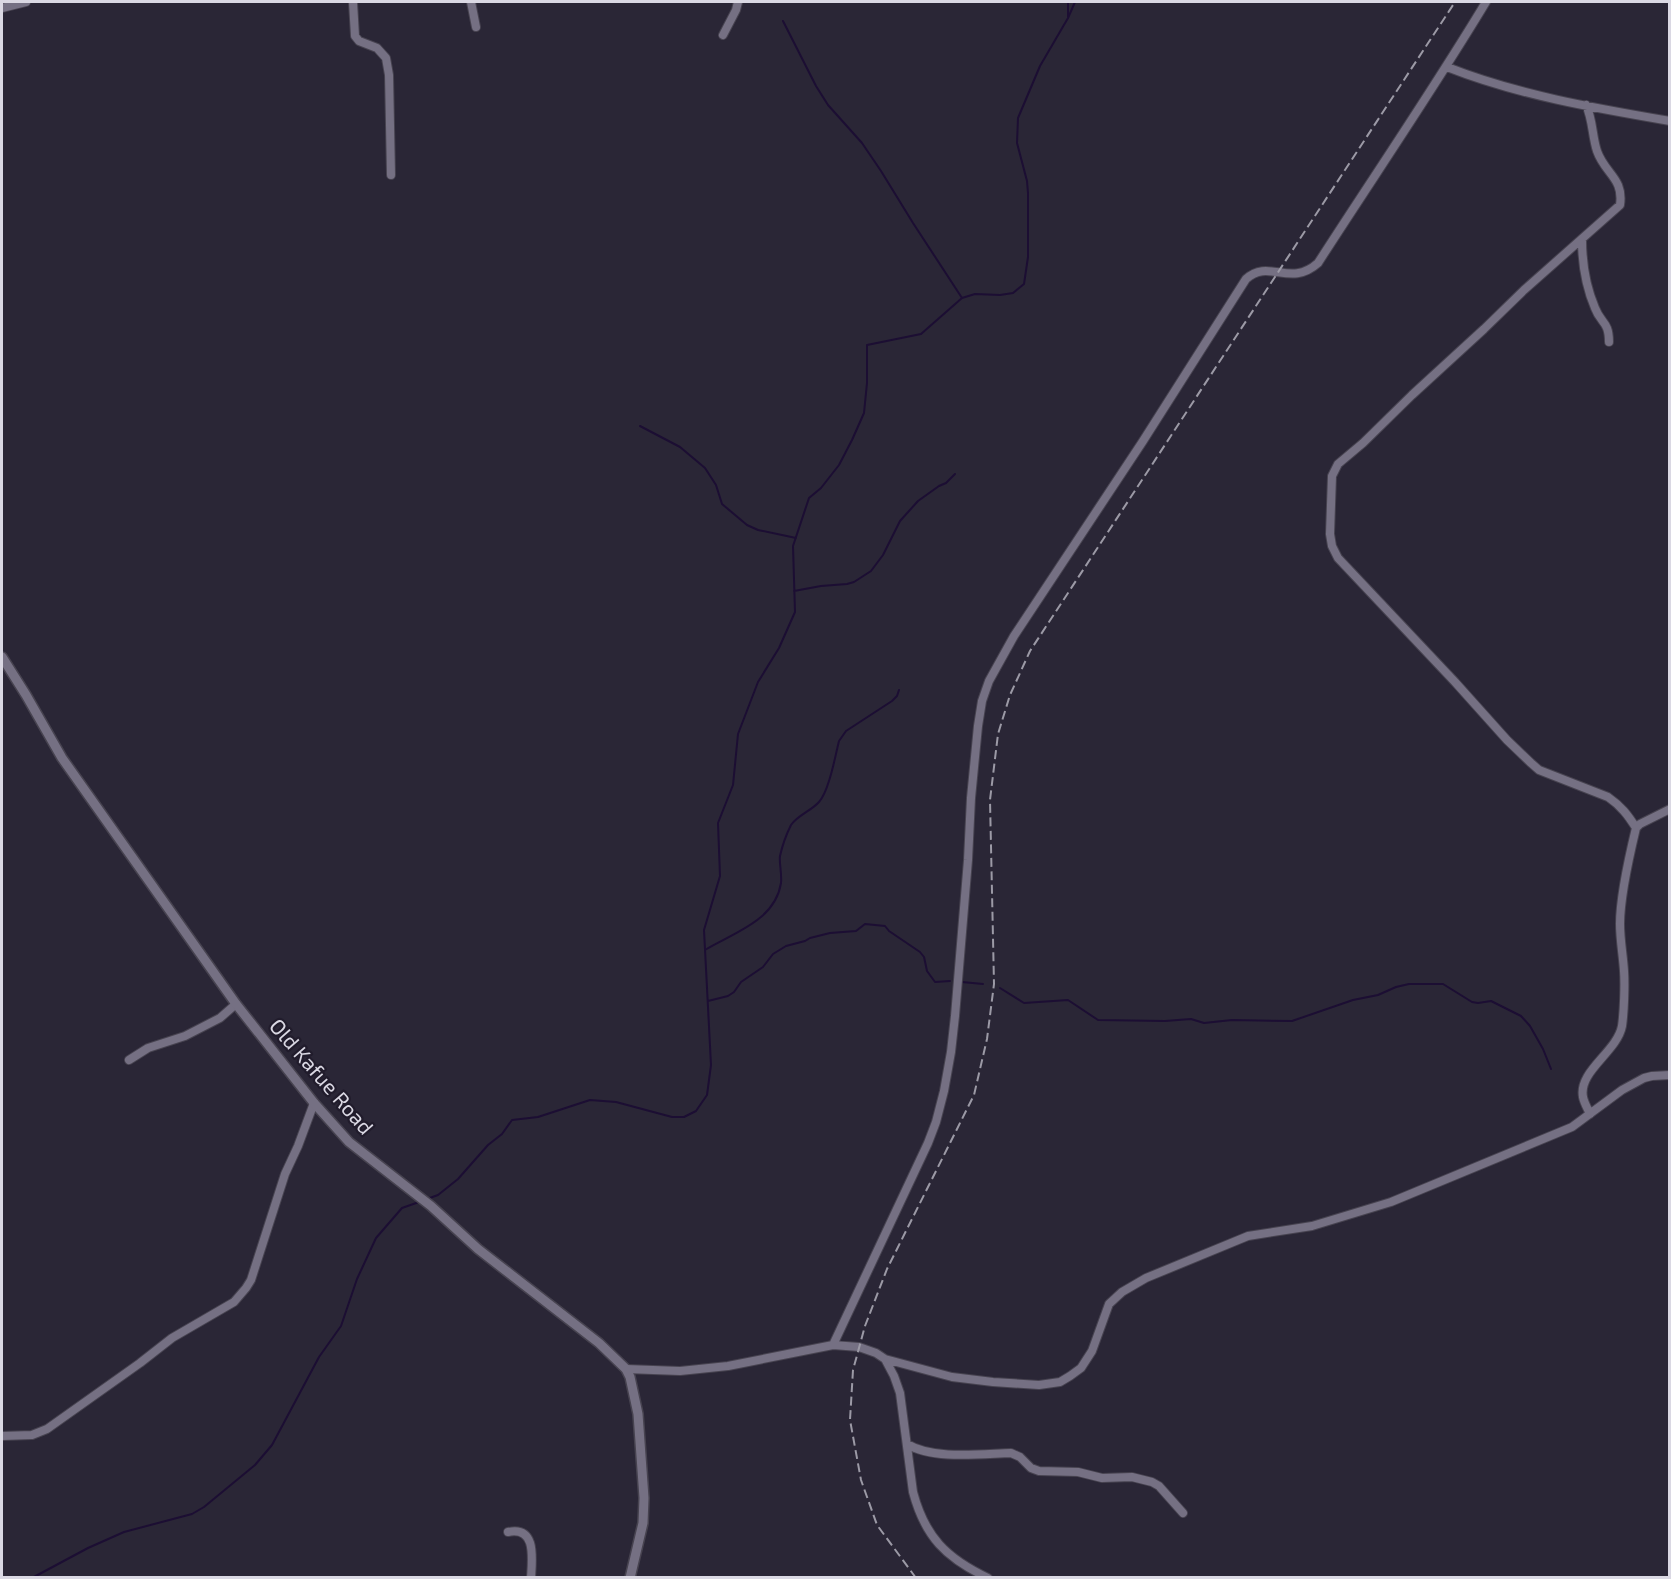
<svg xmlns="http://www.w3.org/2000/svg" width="1671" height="1579" viewBox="0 0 1671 1579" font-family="'Exo 2',sans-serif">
<rect width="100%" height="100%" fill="#2a2636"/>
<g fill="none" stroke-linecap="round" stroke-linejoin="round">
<!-- stream -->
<path stroke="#1c0e33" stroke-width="2" d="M 1068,2 L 1068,17
M 783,21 L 816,86 L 828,105 L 862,143 L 881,171 L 913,223 L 962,298
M 640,426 L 680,447 L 705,468 L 716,485 L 722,504 L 747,525 L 758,530 L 796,538
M 794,591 L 821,586 L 847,584 L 854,582 L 871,571 L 883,555 L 900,521 L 918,501 L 939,486 L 946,483 L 955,474
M 705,950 C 733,933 775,921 781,883 C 782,874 779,862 780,856 C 782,847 787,833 791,825 C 798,815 811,811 819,802 C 829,791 835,757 839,741 L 846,731 L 892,701 L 897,696 L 899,690
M 962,982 L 983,984
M 1000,988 L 1024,1003 L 1068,1000 L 1098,1020 L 1165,1021 L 1191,1019 L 1204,1023 L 1232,1020 L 1292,1021 L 1353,1000 L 1378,995 L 1396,987 L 1409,984 L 1443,984 L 1472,1002 L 1478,1003 L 1491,1001 L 1521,1016 L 1530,1026 L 1543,1049 L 1551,1069
M 708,1001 L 728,996 L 734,992 L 741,982 L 763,967 L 773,954 L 786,946 L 805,941 L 810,938 L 830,933 L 856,931 L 865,924 L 885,926 L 889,931 L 920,952 L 924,957 L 927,971 L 935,982 L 950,981
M 427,1199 L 438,1195 L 458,1179 L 488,1145 L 502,1134 L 512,1120 L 538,1117 L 590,1100 L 616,1102 L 672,1117 L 684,1117 L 696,1111 L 707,1095 L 711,1065 L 704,930 L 720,876 L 718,823 L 733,785 L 738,734 L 758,682 L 779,648 L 795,612 L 793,546 L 809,498 L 821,488 L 839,465 L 852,440 L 864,413 L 867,383 L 867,345 L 921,334 L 962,298 L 975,294 L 1000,295 L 1013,293 L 1024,284 L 1028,257 L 1028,193 L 1027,181 L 1017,143 L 1018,118 L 1040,66 L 1068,18 L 1075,2
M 32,1578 L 88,1548 L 124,1532 L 192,1514 L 204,1507 L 255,1465 L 272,1445 L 319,1357 L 341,1326 L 357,1279 L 376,1238 L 402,1208 L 419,1202"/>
<!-- minor casing -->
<g stroke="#474350" stroke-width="10">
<path id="minor" d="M 353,2 L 355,36 L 359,41 L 377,48 L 386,58 L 389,75 L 391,175
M 471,2 L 476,27
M 2,8 L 26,2
M 723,35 L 736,10 L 738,2
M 1447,67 C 1518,95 1594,108 1670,121
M 1586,105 C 1593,120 1592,136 1597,151 C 1605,174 1624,178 1620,205 L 1524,290 L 1484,329 L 1412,395 L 1363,443 L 1338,464 L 1332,476 L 1330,534 L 1332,546 L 1338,558 L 1455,682 L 1507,740 L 1531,763 L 1539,770 L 1608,797 C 1621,806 1628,815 1636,828
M 1582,239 C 1582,261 1586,287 1595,308 C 1601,324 1609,321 1609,342
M 129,1060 L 148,1048 L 185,1036 L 220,1018 L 236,1004
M 1590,1114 C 1588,1109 1584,1103 1583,1097 C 1578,1071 1617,1052 1622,1026 C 1624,1012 1625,985 1624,971 C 1623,955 1620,940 1620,924 C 1620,896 1629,857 1636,828 L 1640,824 L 1670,809
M 833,1345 L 928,1143 L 936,1122 L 944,1091 L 951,1052 L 955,1016 L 968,860 L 971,798 L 978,726 L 982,701 L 989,681 L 1014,636 L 1143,441 L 1246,279 C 1269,258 1290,288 1318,263 C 1374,176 1433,90 1486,2
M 885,1359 L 952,1377 L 993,1382 L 1039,1385 L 1060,1382 L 1070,1376 L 1081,1368 L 1092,1351 L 1109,1304 L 1122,1292 L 1146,1278 L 1248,1236 L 1312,1226 L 1391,1202 L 1572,1127 L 1622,1090 L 1644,1078 L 1652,1076 L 1670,1075
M 626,1369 L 680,1371 L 728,1366 L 833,1345 L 859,1347 L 876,1353 L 885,1359 L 894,1376 L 900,1393 L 913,1492 C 925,1537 946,1558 988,1578
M 2,1436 L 32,1435 L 47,1429 L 140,1363 L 172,1338 L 234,1302 L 246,1288 L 251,1280 L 285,1174 L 298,1146 L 314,1103
M 907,1444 C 933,1460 980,1454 1011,1453 L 1020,1457 L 1031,1468 L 1039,1471 L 1078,1472 L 1102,1478 L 1132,1477 L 1152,1482 L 1159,1486 L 1183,1513
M 508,1532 C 537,1526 532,1559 531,1578"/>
</g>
<!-- tertiary casing -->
<g stroke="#474350" stroke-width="12">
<path id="tertiary" d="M 2,657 L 26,695 L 62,758 L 236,1004 L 314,1103 L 349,1142 L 431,1206 L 478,1249 L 599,1343 L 626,1369 L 630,1377 L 638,1414 L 644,1498 L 643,1523 L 630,1578"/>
</g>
<!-- minor -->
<use href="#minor" stroke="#757083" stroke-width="8"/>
<!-- tertiary -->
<use href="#tertiary" stroke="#757083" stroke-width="9"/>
<!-- rail -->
<path stroke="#9c9aa6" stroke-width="2" stroke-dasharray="9 4.5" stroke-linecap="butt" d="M 916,1578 L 877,1525 L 861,1480 L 850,1420 L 853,1370 L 865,1326 L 887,1269 L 974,1095 L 987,1039 L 994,984 L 990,800 L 998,734 L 1010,695 L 1030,651 L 1455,2"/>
</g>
<g text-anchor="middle" stroke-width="4.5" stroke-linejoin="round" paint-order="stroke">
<!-- street labels -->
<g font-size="21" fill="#dad8e3" stroke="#211c2c">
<text transform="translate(321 1077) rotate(49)" y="7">Old Kafue Road</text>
</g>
</g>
<!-- border -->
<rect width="1671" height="1579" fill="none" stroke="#dad8e3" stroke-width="6"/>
</svg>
